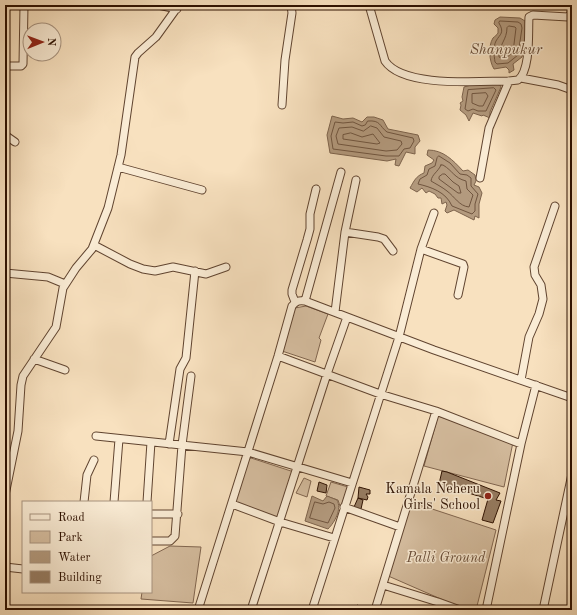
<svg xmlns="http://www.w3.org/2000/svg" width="577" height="615" viewBox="0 0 577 615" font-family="'Old Standard TT',serif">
<rect width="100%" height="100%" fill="#f8e1bf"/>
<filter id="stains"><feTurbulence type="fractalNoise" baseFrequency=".005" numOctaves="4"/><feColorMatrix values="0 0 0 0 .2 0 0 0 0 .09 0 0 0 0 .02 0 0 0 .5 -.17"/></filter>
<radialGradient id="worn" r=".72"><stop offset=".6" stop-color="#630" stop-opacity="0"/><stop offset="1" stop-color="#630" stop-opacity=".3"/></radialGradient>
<!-- green -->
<path fill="#d5bd9f" stroke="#816650" d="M 306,306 L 328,314 L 319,338 L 321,340 L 315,362 L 282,351 L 295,308 Z
M 438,416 L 513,442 L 504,487 L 424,466 Z
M 251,458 L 297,473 L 280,521 L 233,503 L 247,460 Z
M 304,478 L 311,481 L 307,497 L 296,493 Z
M 331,482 L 348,487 L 341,506 L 340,506 L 338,500 L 326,496 Z
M 411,502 L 496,530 L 476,610 L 466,610 L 386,575 Z
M 170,546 L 201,547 L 193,603 L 141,599 L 142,592 L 151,592 L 151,556 Z"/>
<!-- water -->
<path fill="#b39a7e" stroke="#7d634c" d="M 500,17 L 520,18 L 525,21 L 525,36 L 522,57 L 513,64 L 514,70 L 509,73 L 509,70 L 506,67 L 494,69 C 489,61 488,46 493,38 C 495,36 497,35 498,33 L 498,28 L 494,24 L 495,20 Z
M 496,84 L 500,85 L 501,87 L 490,112 L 490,118 L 483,115 L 482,116 L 473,113 L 469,121 L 466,115 L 460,110 L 461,105 L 460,103 L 463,101 L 462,97 L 464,87 L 471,85 Z
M 332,116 L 343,119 L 353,118 L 362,122 L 367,117 L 374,117 L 383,120 L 388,129 L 418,135 L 420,141 L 415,147 L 415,154 L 406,152 L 399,166 L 395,165 L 396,159 L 387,161 L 330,153 L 327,135 Z
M 428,150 C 443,150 453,160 463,171 L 468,170 L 475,175 L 476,181 L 474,185 L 479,187 L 482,193 L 479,204 L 479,218 L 475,216 L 474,220 L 454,210 L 447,213 L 445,211 L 447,205 L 446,202 L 442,204 L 441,198 L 438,198 L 435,194 L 429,191 L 426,193 L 422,188 L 417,192 L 410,188 C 414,181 416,176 424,173 L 425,166 L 432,163 L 434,160 L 427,155 Z
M 312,496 L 323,501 L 327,496 L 337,500 C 342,509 335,522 328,529 L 305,521 Z"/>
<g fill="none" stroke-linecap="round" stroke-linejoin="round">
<!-- shore -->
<path stroke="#70553f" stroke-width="1" d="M 500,21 L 518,22 L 521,24 L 522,28 L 518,55 L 508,63 L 497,64 L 495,62 C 494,55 493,47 496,41 C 500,34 505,33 499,23 Z
M 509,26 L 515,27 L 516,28 L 513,52 L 506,58 L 501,58 L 499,57 C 499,44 507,40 507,28 Z
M 494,88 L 496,90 L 486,111 L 478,111 L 473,109 L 468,111 L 465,109 L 468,90 Z
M 486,93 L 488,96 L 483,106 L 479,106 L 472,103 L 472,94 Z
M 368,121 C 381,120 379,126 387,132 L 413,138 L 414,141 L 410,148 L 404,149 L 399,156 L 386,156 L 333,149 L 331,136 L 335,122 L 343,123 L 353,122 L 362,126 L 365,125 Z
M 371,126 L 377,128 L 384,137 L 401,141 L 402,144 L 397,150 L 386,151 L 338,144 L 336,136 L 339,128 L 352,127 L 363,131 Z
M 351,133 L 362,137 L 373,134 L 380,143 L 377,144 L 343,139 L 343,135 Z
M 439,156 L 450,163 L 460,174 L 467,175 L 471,178 L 471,186 L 478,194 L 475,204 L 475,211 L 472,214 L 452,206 C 446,192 431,187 418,184 L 420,179 L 427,175 L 429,169 L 435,166 L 437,158 Z
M 441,165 L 443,165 C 453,171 454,178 466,181 L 467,189 L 473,195 L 469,207 C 459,206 455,197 447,191 C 442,187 436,184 431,181 C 432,174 438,172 441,165 Z
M 443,174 L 445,174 L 453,182 L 459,186 L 461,193 L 458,193 L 439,179 L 439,177 Z
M 315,502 L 323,504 L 329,502 L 334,504 L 335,508 L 328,523 L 310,518 Z"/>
</g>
<!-- building -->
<path fill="#977d63" stroke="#2d1000" d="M 442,471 L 447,472 L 500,493 L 496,500 L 501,501 L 493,523 L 482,520 L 488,499 L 439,484 Z
M 319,482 L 327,485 L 326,493 L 317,491 Z
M 359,487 L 370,490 L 370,494 L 366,494 L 368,497 L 367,500 L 358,498 Z
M 358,498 L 363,500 L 361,509 L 354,507 Z
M 357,605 L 371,610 L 356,610 Z"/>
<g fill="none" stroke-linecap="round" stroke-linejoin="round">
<!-- minor casing -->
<g stroke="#604430" stroke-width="9">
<path id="minor" d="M 158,5 L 177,9
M 369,5 L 385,61 C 403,88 479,81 509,81 L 518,80 C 531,70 528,32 529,17 L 533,15 L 568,17 L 572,12
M 5,66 L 21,66 L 23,64 L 24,5
M 521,78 L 558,85 L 572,90
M 282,105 L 285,60 L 292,13 L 291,5
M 5,135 L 15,142
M 118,167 L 202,190
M 480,178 L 489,128 L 509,81
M 345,232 L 378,237 L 384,239 L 393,251
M 94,245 L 130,264 L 143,269 L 155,271 L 173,267 L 206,274 L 226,267
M 421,249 L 463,264 L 464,267 L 458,295
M 5,273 L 48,277 L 65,284
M 305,301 L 341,172
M 295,302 L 292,294 L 292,290 L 307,240 L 310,229 L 310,214 L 316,189
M 335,312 L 345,232 L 356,180
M 278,356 L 380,394 L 436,411 L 521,444
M 34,359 L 65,370
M 521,380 L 529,337 L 539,314 L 543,299 L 541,285 L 535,275 L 534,267 L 555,206
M 96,436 L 248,452 L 352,483
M 169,444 L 180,369 L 186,358 L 195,271
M 5,495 L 18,431 L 21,385 L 23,376 L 56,327 L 63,288 L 76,268 L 92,249 L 108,208 L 121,155 L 135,57 L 138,53 L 156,37 L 179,5
M 84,502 L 87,475 L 94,460
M 114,502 L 119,439
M 147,502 L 151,442
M 232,504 L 280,522 L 334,538
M 344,507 L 400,527
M 151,514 L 178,514
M 151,541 L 170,541 L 175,536 L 182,445 L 191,376
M 5,567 L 23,569
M 383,585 L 438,602 L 460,610
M 198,610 L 278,356 L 292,306 C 296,301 299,300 305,301 L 434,350 L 572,398
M 251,610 L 327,374 L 347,317
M 312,610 L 399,337 L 421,249 L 434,213
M 375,610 L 436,411
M 486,610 L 521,444 L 536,385
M 543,610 L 572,474"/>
</g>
<!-- minor -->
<use href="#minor" stroke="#faecd5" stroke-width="7"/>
</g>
<!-- markers -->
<circle fill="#8f2418" stroke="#faecd5" stroke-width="1.5" cx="488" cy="496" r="4"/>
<g text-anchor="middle" stroke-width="3" stroke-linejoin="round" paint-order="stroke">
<!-- poi labels -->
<g font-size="14" fill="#2d1000" stroke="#faecd5" text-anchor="end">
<text x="480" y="493">Kamala Neheru<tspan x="480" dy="16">Girls' School</tspan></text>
</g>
<!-- park labels -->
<g font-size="14" font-style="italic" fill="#684d38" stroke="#faecd5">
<text x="446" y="562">Palli Ground</text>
</g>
<!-- water labels -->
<g font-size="15" font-style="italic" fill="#694e39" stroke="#faecd5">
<text x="506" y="54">Shanpukur</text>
</g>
</g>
<!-- margin -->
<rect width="577" height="615" fill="none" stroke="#f8e1bf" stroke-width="20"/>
<rect x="6" y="6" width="565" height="603" fill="none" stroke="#2d1000" stroke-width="2"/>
<rect x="10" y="10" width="557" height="595" fill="none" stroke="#2d1000"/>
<!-- legend -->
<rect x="22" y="501" width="130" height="92" fill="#faecd5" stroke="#a89480"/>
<rect x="30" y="514" width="20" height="6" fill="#faecd5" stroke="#a89480"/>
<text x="58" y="521" font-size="12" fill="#2d1000">Road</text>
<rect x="30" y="531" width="20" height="12" fill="#d5bd9f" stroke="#a89480"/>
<text x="58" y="541" font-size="12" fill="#2d1000">Park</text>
<rect x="30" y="551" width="20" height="12" fill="#b39a7e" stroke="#a89480"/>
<text x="58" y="561" font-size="12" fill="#2d1000">Water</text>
<rect x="30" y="571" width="20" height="12" fill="#977d63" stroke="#a89480"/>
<text x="58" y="581" font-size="12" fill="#2d1000">Building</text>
<!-- north arrow -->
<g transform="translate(42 42) rotate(89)"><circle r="19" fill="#faecd5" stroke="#a89480"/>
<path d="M0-3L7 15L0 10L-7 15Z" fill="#8f2418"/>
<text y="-6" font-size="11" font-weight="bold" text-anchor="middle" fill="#2d1000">N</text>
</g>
<rect width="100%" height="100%" filter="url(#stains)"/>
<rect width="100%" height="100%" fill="url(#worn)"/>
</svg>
